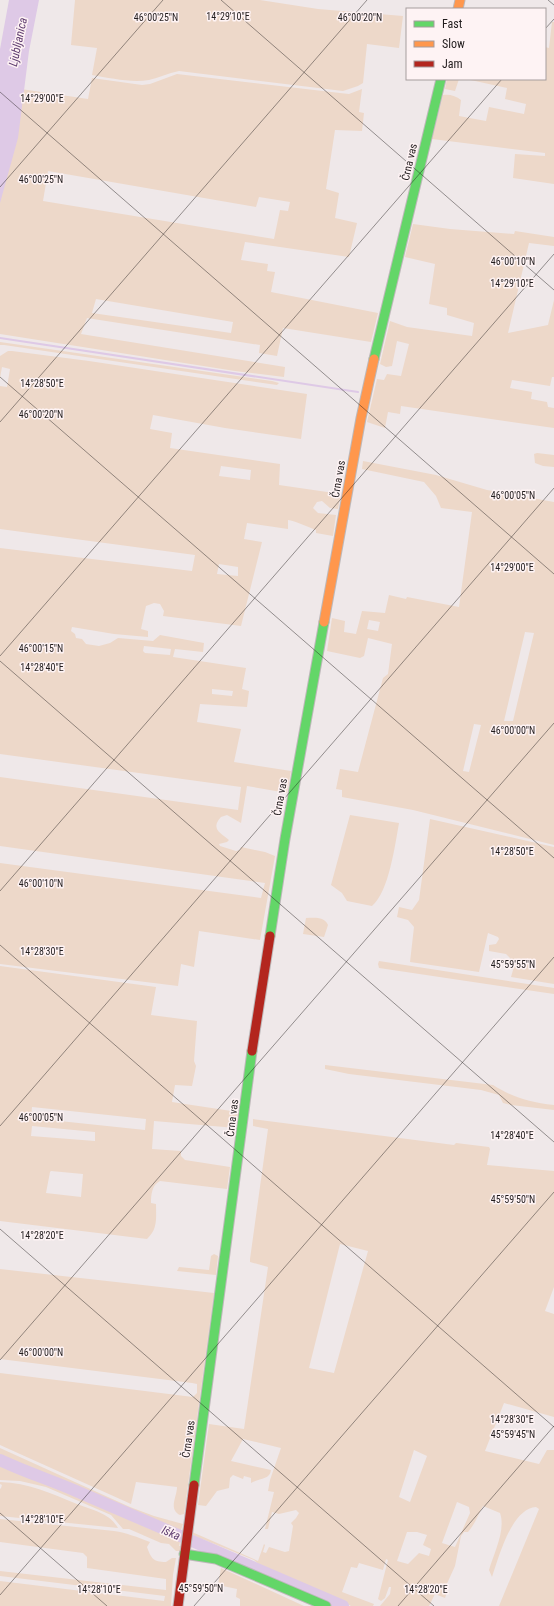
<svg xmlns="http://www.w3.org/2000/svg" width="554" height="1606" viewBox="0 0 554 1606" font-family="'Roboto Condensed',sans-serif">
<rect width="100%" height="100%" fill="#efe8e9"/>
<!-- green -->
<path fill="#edd8c9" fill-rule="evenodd" d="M 75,0 L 260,0 L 318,9 L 403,16 L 399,48 L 367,44 L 363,83 L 358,86 L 343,91 L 179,71 C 168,73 159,78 149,80 C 131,83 110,78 92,75 L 97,48 L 71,45 Z
M 552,22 L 554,22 L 554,184 L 513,178 L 515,154 L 545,156 L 545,153 L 432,139 L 443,95 C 450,94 456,96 461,100 L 459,116 L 486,121 L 489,107 L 524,114 L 526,104 L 505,99 L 507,88 L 466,79 L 545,79 L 545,47 L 549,48 Z
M 177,74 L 340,93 L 349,94 L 362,89 L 359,112 L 364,113 L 362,131 L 335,130 L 326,189 L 339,193 L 335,218 L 357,223 L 349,257 L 245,242 L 241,260 L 268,264 L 267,271 L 275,272 L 271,292 L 378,313 L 371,342 L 283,328 L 277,356 L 259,353 L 260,345 L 87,318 L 81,334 L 285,367 L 284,377 L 235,371 L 0,334 L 0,189 L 21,89 L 88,99 L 92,78 L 142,85 L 150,84 ZM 48,171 L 256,207 L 259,197 L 290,202 L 288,211 L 280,210 L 274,239 L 43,201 ZM 96,299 L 233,322 L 231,333 L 92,313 Z
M 447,79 L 459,79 L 455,91 L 445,89 Z
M 413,224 L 450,229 L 514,234 L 515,231 L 554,237 L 554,246 L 529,243 L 508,333 L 548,325 L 554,300 L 554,377 L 552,377 L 550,386 L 512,380 L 510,388 L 532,392 L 531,399 L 547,402 L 548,407 L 554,408 L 554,428 L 401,406 L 400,414 L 388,412 L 385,428 L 367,422 L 377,379 L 384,380 L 387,374 L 401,376 L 409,344 L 397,341 L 392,366 L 386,367 L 380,364 L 390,321 L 407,327 L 472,336 L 474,323 L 447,315 L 447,308 L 429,304 L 435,264 L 405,257 Z
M 0,342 L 272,381 L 279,383 L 277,385 L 4,345 L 0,345 Z
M 8,351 L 12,351 L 89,361 L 307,394 L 301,439 L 225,428 L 153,415 L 150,429 L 172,433 L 170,448 L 280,464 L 279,485 L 341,494 L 338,509 L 330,508 L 322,501 L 317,502 L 313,508 L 318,513 L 336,515 L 333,536 L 316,533 L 316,530 C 308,527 295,521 288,520 L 288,529 L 247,523 L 244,539 L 262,542 L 241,626 L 163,616 L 164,611 L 160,604 L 154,603 L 146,606 L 141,629 L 148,631 L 148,637 L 114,634 L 72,627 L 71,631 L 75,634 L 76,638 L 82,639 L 86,644 L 99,646 L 110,643 L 118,638 L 153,641 L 160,635 L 204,643 L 203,652 L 175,649 L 173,657 L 246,668 L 242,689 L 249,691 L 247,707 L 200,704 L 197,722 L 241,729 L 234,762 L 291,771 L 287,793 L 247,786 L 241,823 L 227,815 L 221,817 C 210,829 221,833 229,840 L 227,842 L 219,844 L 220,846 L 236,851 L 240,850 L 241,847 L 265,852 L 275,856 L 260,940 L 199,931 L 194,967 L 181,964 L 178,986 L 0,964 L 0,863 L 261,898 L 265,883 L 0,846 L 0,777 L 238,810 L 241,787 L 0,754 L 0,548 L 192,571 L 195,555 L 0,529 L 0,386 L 7,387 L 10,369 L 2,367 L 0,378 L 0,356 ZM 221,466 L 251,470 L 250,480 L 219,476 ZM 219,564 L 238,567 L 238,576 L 217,574 ZM 144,646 L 171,649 L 170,655 L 145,653 L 143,651 ZM 212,689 L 233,691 L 232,696 L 212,694 Z
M 537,453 L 554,455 L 554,467 L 543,466 L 535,463 L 534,454 Z
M 363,461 L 436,475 L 487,490 L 554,502 L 554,845 L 413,810 L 342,797 L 342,790 L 336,789 L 340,769 L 358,772 L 383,678 L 388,674 L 392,644 L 368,638 L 364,656 L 360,658 L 327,651 L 332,618 L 345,621 L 344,632 L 356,634 L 362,611 L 385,613 L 389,595 L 406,599 L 407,597 L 459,607 L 472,512 L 441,508 L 436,496 L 424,482 L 362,469 ZM 369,620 L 380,622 L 378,631 L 367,629 ZM 525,632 L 534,633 L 513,721 L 504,721 ZM 474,724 L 481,725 L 469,772 L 463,771 Z
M 350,815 L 399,823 C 395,845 389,892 372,906 L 347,901 L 342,893 L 331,885 Z
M 430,819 L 554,847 L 554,984 L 511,977 L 515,963 L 506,954 L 489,951 L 489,945 L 496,944 L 499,939 L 498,937 L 488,933 L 479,972 L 410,962 L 414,927 L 408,920 L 397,917 L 399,907 L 412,910 L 419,900 Z
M 306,918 C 314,918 324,916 328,925 L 324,937 L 303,934 Z
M 379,961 L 554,988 L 554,994 L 379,968 L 378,964 Z
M 0,966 L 156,987 L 151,1015 L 197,1021 L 194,1061 L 196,1066 L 192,1086 L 175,1085 L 172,1102 L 238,1112 L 236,1128 L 154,1121 L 152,1149 L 181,1151 L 181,1156 L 185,1160 L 230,1167 L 227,1189 L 160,1181 C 152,1185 151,1194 151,1203 L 156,1204 C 156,1218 158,1229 147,1239 L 0,1221 ZM 32,1107 L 146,1119 L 145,1130 L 31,1118 ZM 32,1126 L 95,1132 L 95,1141 L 31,1136 ZM 51,1171 L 83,1174 L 81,1197 L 46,1193 L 50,1172 Z
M 325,1065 L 493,1085 C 514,1098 529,1102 554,1105 L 554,1110 L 511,1105 L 503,1103 L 499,1095 L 481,1090 L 349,1074 L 325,1069 Z
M 253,1119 L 454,1145 L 456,1143 L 489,1147 L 490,1149 L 487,1165 L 554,1171 L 554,1287 L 545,1311 L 554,1314 L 554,1417 L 504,1403 L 485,1451 L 539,1464 L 547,1450 L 554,1450 L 554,1606 L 499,1606 L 539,1509 L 536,1507 C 511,1509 499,1557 492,1577 L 489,1570 C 494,1553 506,1530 500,1513 L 483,1506 C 478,1515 475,1524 468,1532 L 464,1532 L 461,1536 L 455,1566 L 445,1588 L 447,1592 L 445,1598 L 435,1594 L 429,1606 L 380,1606 L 390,1594 L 391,1587 L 389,1587 L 385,1598 L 381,1601 L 378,1599 L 388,1560 L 386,1559 L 383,1570 L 359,1563 L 357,1568 L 351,1567 L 342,1592 L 374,1604 L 373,1606 L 351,1606 L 338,1599 L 309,1589 L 259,1565 L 254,1560 L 192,1535 L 192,1532 L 258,1561 L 264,1544 L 265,1545 L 263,1552 L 266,1553 L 269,1547 L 285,1552 L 289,1551 L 293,1526 L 291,1523 L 296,1518 L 299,1513 L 296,1510 L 279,1514 L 272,1512 L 268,1529 L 265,1529 L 274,1492 L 268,1491 L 270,1480 L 281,1448 L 243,1439 L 231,1461 L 271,1470 C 270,1480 259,1478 251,1483 L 251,1478 L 244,1476 L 243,1479 L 233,1475 L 230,1478 L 229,1488 L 217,1491 L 206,1506 L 198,1505 L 209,1424 L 244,1429 L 268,1267 L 250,1262 L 250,1259 L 268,1129 L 253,1126 ZM 340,1244 L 368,1251 L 334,1373 L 309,1368 ZM 414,1450 L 427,1456 L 410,1502 L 399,1497 ZM 457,1502 L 469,1507 L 470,1513 L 455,1547 L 442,1543 ZM 407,1532 L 417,1532 L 427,1535 L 423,1545 L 431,1549 L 429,1556 L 419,1553 L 408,1564 L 397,1561 Z
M 214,1254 L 218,1256 L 216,1275 L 177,1271 L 179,1267 L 209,1270 L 211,1256 Z
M 0,1269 L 214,1293 L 184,1514 L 180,1515 C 168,1509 177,1497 177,1487 L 136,1482 L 131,1504 L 0,1445 L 0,1373 L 193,1397 L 197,1393 L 197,1384 L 192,1383 L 0,1359 Z
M 0,1448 L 130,1507 L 154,1516 L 183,1524 L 181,1530 L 179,1531 L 176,1531 L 153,1522 L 57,1479 L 5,1459 L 0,1457 Z
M 0,1464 L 23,1475 L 40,1479 L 92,1503 L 113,1510 L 150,1529 L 175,1538 L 180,1542 L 179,1546 L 182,1546 L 181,1551 L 176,1551 L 169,1544 L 161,1543 L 129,1529 L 123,1529 L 111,1515 L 46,1487 L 20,1481 L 0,1480 Z
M 0,1482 C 29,1483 50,1493 77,1504 C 92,1510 110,1513 118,1528 L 0,1516 L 0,1489 L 1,1488 L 2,1485 L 0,1484 Z
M 0,1519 L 114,1531 C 127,1533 137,1537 150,1542 L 147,1547 C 151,1558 153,1562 166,1562 L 172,1558 L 176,1558 L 173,1575 L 171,1606 L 0,1606 L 0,1581 L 164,1601 L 165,1596 L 0,1576 L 0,1571 L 166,1590 L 166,1579 L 87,1568 L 87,1557 L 83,1553 L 0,1542 Z
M 221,1568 L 304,1606 L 240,1606 L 240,1599 L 236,1597 L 237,1589 L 218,1585 Z"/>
<!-- water -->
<path fill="#dec9e6" d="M 9,0 L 39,0 L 29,51 L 18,138 L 0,203 L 0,49 Z"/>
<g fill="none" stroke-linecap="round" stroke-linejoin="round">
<!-- stream -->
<path stroke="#dec9e6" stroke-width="2" d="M 0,338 L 358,392"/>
<!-- river -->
<path stroke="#dec9e6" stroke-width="12" d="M 0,1460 C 25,1472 51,1480 76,1491 L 343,1606"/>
<!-- fast casing -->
<g stroke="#bdb8b9" stroke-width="11">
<path id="fast" d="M 374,359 L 441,79
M 270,936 L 285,839 L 324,622
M 194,1485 L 252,1051
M 184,1554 L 216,1559 L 326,1606"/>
</g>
<!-- slow casing -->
<g stroke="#bdb8b9" stroke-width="11">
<path id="slow" d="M 458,9 L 460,0
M 324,622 L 361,418 L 374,359"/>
</g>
<!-- jam casing -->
<g stroke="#bdb8b9" stroke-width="11">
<path id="jam" d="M 252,1051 L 270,936
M 178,1606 L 194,1485"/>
</g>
<!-- fast -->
<use href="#fast" stroke="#63d668" stroke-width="9"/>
<!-- slow -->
<use href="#slow" stroke="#ff974d" stroke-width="9"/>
<!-- jam -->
<use href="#jam" stroke="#b3261e" stroke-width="9"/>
</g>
<!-- ticks -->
<path fill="none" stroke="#211c1d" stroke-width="1" stroke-opacity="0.45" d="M 221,0 L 554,290M 548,0 L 554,5M 545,29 L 554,19M 0,92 L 554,574M 0,187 L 163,0M 0,377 L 554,858M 0,422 L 367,0M 0,656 L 502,79M 0,661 L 554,1142M 0,891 L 554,254M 0,945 L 554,1427M 0,1126 L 554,488M 0,1229 L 434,1606M 0,1360 L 554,723M 0,1513 L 107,1606M 0,1595 L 554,957M 194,1606 L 554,1192M 398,1606 L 554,1426"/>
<g text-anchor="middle" stroke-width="3" stroke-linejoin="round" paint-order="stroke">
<!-- street labels -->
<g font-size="11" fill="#211c1d" stroke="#fef3f4">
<text transform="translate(409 162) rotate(-77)" y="4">Črna vas</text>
<text transform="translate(338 479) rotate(-80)" y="4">Črna vas</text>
<text transform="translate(280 797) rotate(-80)" y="4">Črna vas</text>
<text transform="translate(232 1118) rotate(-83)" y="4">Črna vas</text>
<text transform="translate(188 1439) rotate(-82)" y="4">Črna vas</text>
</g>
<!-- water labels -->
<g font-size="12" font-style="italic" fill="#5f3d70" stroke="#fef3f4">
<text transform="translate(18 42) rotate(-78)" y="4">Ljubljanica</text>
<text transform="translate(171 1533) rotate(23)" y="4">Iška</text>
</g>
</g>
<g font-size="10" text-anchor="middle" fill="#211c1d" stroke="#fef3f4" stroke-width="3" stroke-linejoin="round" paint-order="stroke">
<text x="228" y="20">14°29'10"E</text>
<text x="156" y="21">46°00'25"N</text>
<text x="360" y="21">46°00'20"N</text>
<text x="42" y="102">14°29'00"E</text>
<text x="41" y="183">46°00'25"N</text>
<text x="513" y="265">46°00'10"N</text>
<text x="512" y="287">14°29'10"E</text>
<text x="42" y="387">14°28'50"E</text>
<text x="41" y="418">46°00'20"N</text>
<text x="513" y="499">46°00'05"N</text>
<text x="512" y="571">14°29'00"E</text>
<text x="41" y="652">46°00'15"N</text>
<text x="42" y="671">14°28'40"E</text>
<text x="513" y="734">46°00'00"N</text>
<text x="512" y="855">14°28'50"E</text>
<text x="41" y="887">46°00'10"N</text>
<text x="42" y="955">14°28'30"E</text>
<text x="513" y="968">45°59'55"N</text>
<text x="41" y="1121">46°00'05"N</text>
<text x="512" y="1139">14°28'40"E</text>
<text x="513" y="1203">45°59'50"N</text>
<text x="42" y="1239">14°28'20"E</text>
<text x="41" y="1356">46°00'00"N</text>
<text x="512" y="1423">14°28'30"E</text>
<text x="513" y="1438">45°59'45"N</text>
<text x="42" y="1523">14°28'10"E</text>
<text x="201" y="1592">45°59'50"N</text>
<text x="99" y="1593">14°28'10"E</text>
<text x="426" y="1593">14°28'20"E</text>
</g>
<!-- legend -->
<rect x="406" y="8" width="140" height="72" fill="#fef3f4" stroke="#a69d9e"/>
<rect x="414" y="21" width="20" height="6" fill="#63d668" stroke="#a69d9e"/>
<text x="442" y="28" font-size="12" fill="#211c1d">Fast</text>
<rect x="414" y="41" width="20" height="6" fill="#ff974d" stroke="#a69d9e"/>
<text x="442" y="48" font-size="12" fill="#211c1d">Slow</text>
<rect x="414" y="61" width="20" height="6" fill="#b3261e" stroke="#a69d9e"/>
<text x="442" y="68" font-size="12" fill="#211c1d">Jam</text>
</svg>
